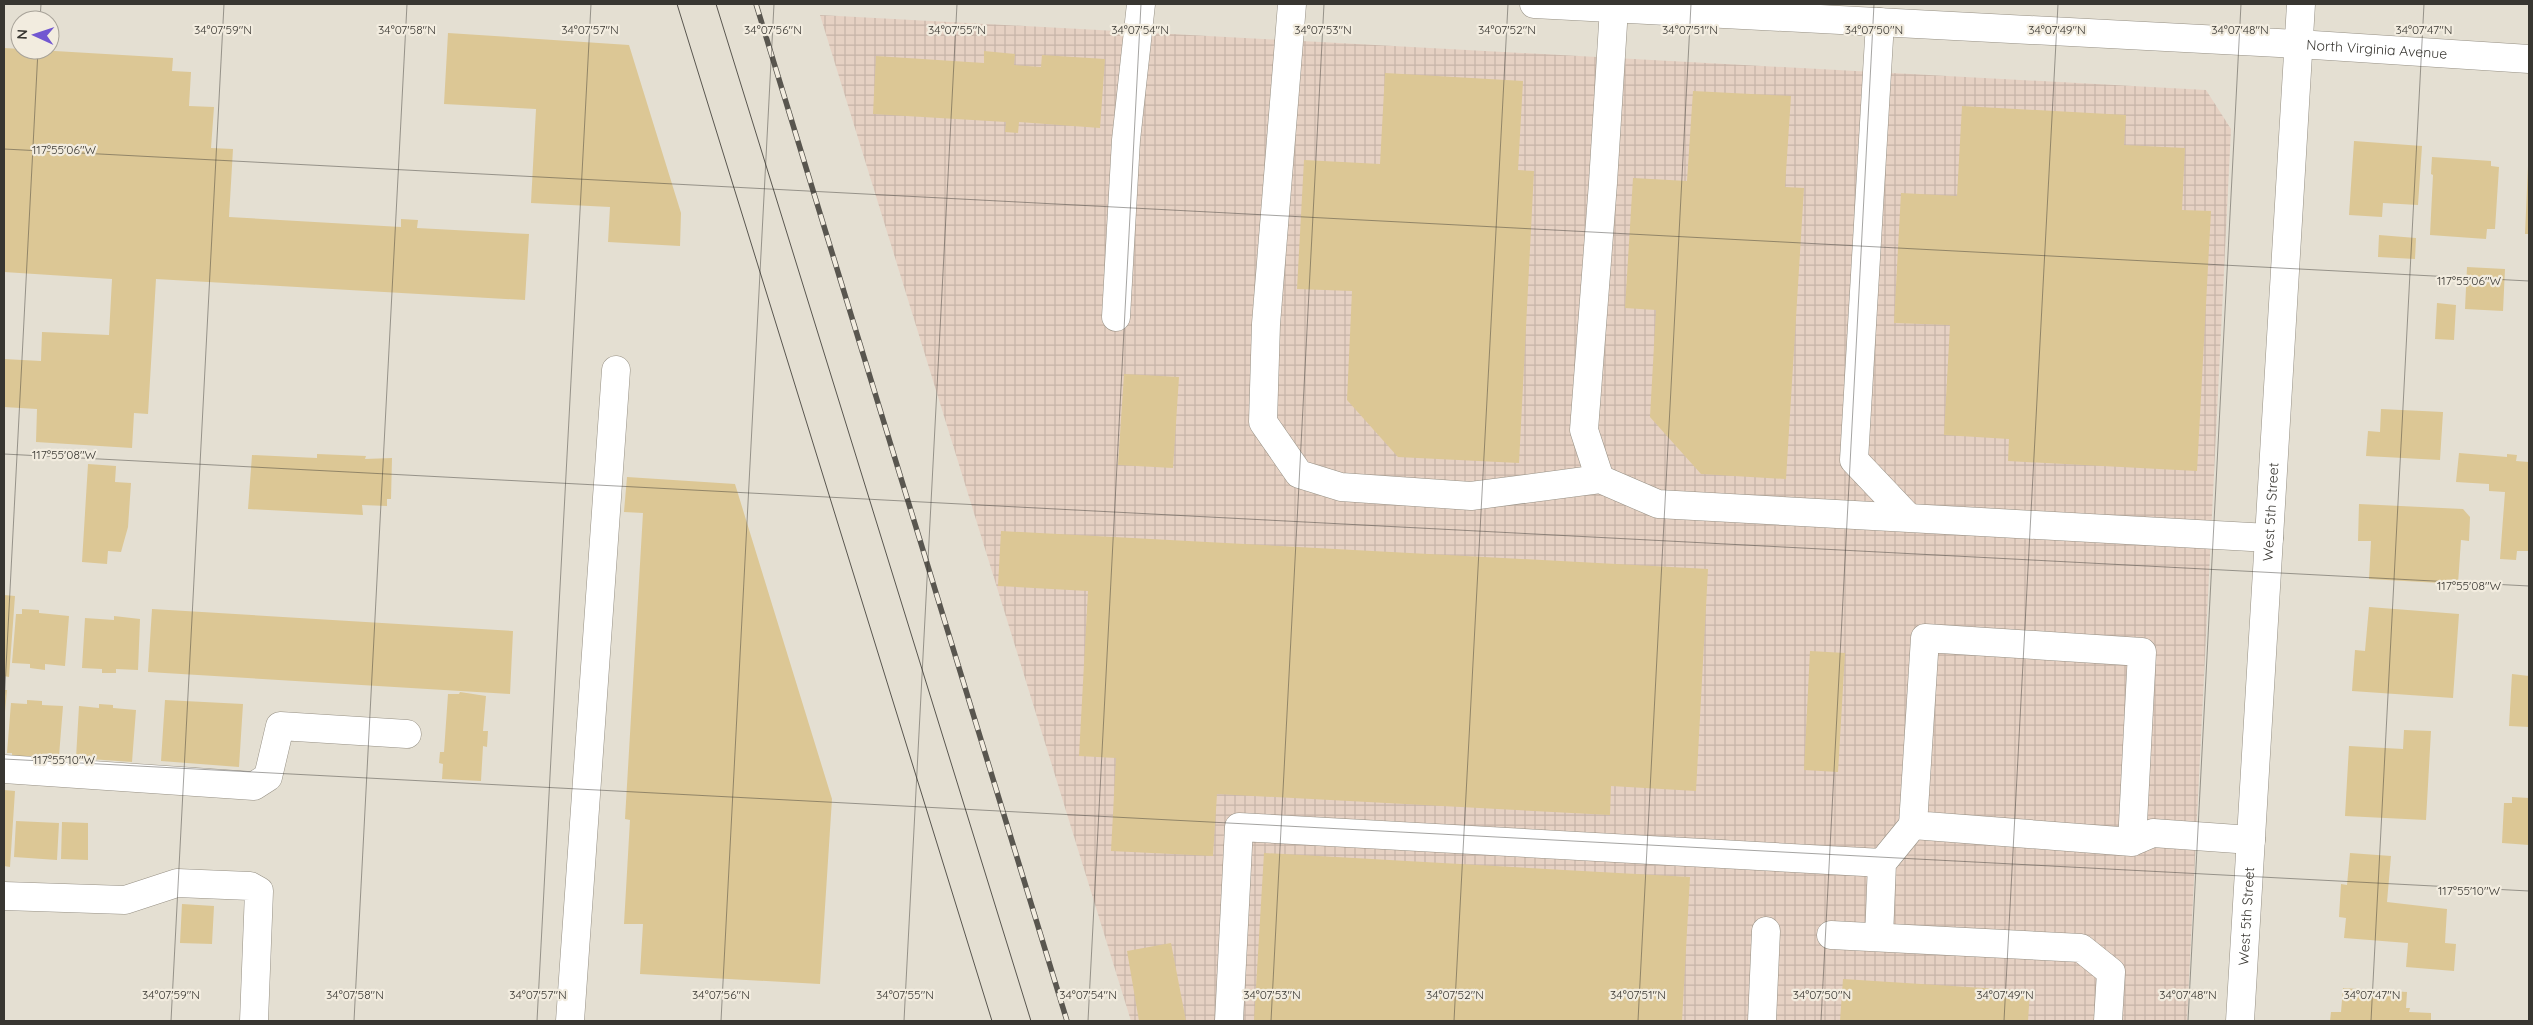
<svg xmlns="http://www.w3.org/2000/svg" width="2533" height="1025" viewBox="0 0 2533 1025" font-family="Quicksand,sans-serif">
<defs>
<pattern id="industrial-grid" width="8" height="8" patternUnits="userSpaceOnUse" patternTransform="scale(1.25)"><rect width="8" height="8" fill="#e6d1c3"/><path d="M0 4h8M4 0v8" fill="none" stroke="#c6b4a8"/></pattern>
</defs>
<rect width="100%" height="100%" fill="#e4dfd2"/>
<!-- industrial -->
<path fill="url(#industrial-grid)" d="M 820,15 L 2206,90 L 2231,129 L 2187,1021 L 1131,1021 Z"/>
<!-- building -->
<path fill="#dcc795" d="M 448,33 L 629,45 L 681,213 L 680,246 L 608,242 L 610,207 L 531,203 L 536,109 L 444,104 Z
M 4,48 L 173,58 L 172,71 L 191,72 L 189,106 L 214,107 L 211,148 L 233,149 L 229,217 L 401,227 L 401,219 L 418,220 L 417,228 L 529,234 L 525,300 L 156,279 L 148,414 L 134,413 L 132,448 L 36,442 L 37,409 L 4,407 L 4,359 L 41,361 L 42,332 L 109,335 L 112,279 L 4,272 Z
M 984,51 L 1015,54 L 1014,65 L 1041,67 L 1042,55 L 1105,59 L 1100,128 L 1019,122 L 1018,133 L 1005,132 L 1006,122 L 873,114 L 876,56 L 984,63 Z
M 1385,73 L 1523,81 L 1518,170 L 1534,171 L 1519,463 L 1398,457 L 1347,400 L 1352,291 L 1297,289 L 1304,160 L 1380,164 Z
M 1693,91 L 1791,96 L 1785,187 L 1804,188 L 1786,479 L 1701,474 L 1650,417 L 1656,310 L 1625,308 L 1633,178 L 1687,181 Z
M 1962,106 L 2126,115 L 2124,145 L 2185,148 L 2182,210 L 2211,211 L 2197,471 L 2008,461 L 2009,439 L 1944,435 L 1950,325 L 1894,323 L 1901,193 L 1957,196 Z
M 2354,141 L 2422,146 L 2418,205 L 2383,203 L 2382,217 L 2349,215 Z
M 2432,157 L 2491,161 L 2491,166 L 2499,167 L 2495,229 L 2487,229 L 2486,239 L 2430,235 L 2433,175 L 2431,174 Z
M 2528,166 L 2529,166 L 2529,234 L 2525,234 Z
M 2379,235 L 2416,238 L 2415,259 L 2378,257 Z
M 2467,267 L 2505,269 L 2503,311 L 2465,309 Z
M 2437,303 L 2456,305 L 2454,340 L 2435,339 Z
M 1124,374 L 1179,377 L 1173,468 L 1118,465 Z
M 2381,409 L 2443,412 L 2440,460 L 2366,456 L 2368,431 L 2380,432 Z
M 2459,453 L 2507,457 L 2507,454 L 2517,455 L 2516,461 L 2529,462 L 2529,551 L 2517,551 L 2516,560 L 2500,559 L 2505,492 L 2489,491 L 2489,484 L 2456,482 Z
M 317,454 L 366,456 L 365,459 L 392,458 L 391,499 L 387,499 L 387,506 L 362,505 L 363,515 L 248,509 L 252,455 L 317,458 Z
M 88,464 L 116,466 L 115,482 L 131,483 L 128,527 L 121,552 L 108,551 L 107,564 L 82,562 Z
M 627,477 L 735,484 L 832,799 L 820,984 L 640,974 L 643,924 L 624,924 L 630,820 L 625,819 L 643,513 L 624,512 Z
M 2359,504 L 2463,509 L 2470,517 L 2469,541 L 2461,540 L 2458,584 L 2369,579 L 2371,541 L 2358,541 Z
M 1001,531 L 1708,569 L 1696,791 L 1611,786 L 1610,815 L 1217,794 L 1213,856 L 1111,851 L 1116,758 L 1079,756 L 1088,591 L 998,586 Z
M 4,595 L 15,596 L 9,677 L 4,676 Z
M 2369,607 L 2459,614 L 2453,698 L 2352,691 L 2355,650 L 2365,651 Z
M 22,609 L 39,610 L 39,613 L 69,616 L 65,666 L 45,664 L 45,670 L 30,668 L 30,664 L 12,663 L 16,614 L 22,614 Z
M 152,609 L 513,631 L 510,694 L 148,672 Z
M 114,616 L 140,619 L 138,670 L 116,669 L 116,673 L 102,673 L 102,669 L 82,668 L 85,618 L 114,620 Z
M 1810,651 L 1845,653 L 1838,772 L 1804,770 Z
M 2512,674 L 2529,676 L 2529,727 L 2509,726 Z
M 4,690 L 7,690 L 5,712 L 4,712 Z
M 460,692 L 486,696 L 483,731 L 488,731 L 487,747 L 483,746 L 481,781 L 442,779 L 443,764 L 439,763 L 440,752 L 444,752 L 448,694 L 459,694 Z
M 27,700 L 42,701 L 42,705 L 63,706 L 59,756 L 12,756 L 12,753 L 7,753 L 11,703 L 27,704 Z
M 165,700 L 243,704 L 239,767 L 161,761 Z
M 99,704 L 113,705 L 113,708 L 136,710 L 132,762 L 76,758 L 79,706 L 99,708 Z
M 2404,730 L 2431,731 L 2426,820 L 2345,816 L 2349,746 L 2403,749 Z
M 4,790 L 15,791 L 10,867 L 4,866 Z
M 2512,797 L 2529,798 L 2529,845 L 2502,843 L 2504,803 L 2512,803 Z
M 16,821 L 59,823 L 57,860 L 14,857 Z
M 62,822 L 88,823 L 88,860 L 61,859 Z
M 1264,853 L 1690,877 L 1682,1021 L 1254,1021 Z
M 2350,853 L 2391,856 L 2387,902 L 2447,909 L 2445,943 L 2456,944 L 2454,971 L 2406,967 L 2408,943 L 2344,938 L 2346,918 L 2339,917 L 2341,884 L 2347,885 Z
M 182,904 L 214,906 L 212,944 L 180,943 Z
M 1171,943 L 1186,1021 L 1139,1021 L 1127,951 Z
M 1843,979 L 2030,991 L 2028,1021 L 1840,1021 Z
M 2343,988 L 2407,992 L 2406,1008 L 2410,1008 L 2409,1012 L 2431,1013 L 2431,1021 L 2330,1021 L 2331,1012 L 2341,1012 Z"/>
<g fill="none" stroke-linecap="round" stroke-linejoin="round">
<!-- minor casing -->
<g stroke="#969084" stroke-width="29">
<g id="minor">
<path d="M 1292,4 L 1266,324 L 1263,422 L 1299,474 L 1341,487 L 1471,496 L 1600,479 L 1658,504 L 2269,538"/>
<path id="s1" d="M 1534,4 L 2298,44 L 2529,59"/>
<path d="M 1880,22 L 1854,460 L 1908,517"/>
<path d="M 1116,317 L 1126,140 L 1141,4"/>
<path d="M 1600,479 L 1584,430 L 1603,183 L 1614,8"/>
<path d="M 4,769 L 254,786 L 268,777 L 280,726 L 407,734"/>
<path d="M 2132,842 L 2142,652 L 1925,638 L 1913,825 L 2132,842 L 2153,833 L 2251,840"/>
<path d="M 4,896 L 125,900 L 177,883 L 250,886 L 259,891 L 254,1021"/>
<path d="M 1831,935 L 2081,948 L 2111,972 L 2108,1021"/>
<path d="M 1879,937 L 1882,863 L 1913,825"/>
<path d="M 570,1021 L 616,370"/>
<path d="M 1229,1021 L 1239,827 L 1882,863"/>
<path d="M 1762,1021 L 1766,931"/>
<path id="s2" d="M 2240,1021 L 2301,4"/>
</g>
</g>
<!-- minor -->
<use href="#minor" stroke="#fff" stroke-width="28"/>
<!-- tram -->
<path stroke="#59564f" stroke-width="1" d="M 677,4 L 992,1021
M 716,4 L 1031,1021"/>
<!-- rail casing -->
<g stroke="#59564f" stroke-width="5.5">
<path id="rail" d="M 756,4 L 1067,1021"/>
</g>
<!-- rail -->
<use href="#rail" stroke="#f2ecdf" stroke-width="4" stroke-dasharray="11" stroke-linecap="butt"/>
</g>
<!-- ticks -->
<path fill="none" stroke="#383631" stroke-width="1" stroke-opacity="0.45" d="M 40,20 L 41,4M 4,149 L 2529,281M 4,454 L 2529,586M 4,706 L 38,50M 4,759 L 2529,891M 171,1021 L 224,4M 354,1021 L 407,4M 537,1021 L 591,4M 721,1021 L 774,4M 904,1021 L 957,4M 1088,1021 L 1141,4M 1271,1021 L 1324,4M 1454,1021 L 1508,4M 1638,1021 L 1691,4M 1821,1021 L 1874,4M 2004,1021 L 2058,4M 2188,1021 L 2241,4M 2371,1021 L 2424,4"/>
<g text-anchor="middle" stroke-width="4.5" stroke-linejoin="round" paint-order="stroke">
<!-- street labels -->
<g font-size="14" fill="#383631" stroke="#f2ecdf">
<text dy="5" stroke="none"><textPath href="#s1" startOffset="844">North Virginia Avenue</textPath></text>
<text dy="5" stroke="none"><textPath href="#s2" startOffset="510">West 5th Street</textPath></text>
<text dy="5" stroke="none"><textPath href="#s2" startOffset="105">West 5th Street</textPath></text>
</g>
</g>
<g font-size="12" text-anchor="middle" fill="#383631" stroke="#f2ecdf" stroke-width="4.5" stroke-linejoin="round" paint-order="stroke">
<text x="223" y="34">34°07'59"N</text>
<text x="407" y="34">34°07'58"N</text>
<text x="590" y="34">34°07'57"N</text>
<text x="773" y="34">34°07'56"N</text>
<text x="957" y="34">34°07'55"N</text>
<text x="1140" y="34">34°07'54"N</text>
<text x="1323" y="34">34°07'53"N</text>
<text x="1507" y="34">34°07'52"N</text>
<text x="1690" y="34">34°07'51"N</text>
<text x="1874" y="34">34°07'50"N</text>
<text x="2057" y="34">34°07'49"N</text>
<text x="2240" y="34">34°07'48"N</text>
<text x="2424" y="34">34°07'47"N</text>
<text x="64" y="154">117°55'06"W</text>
<text x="2469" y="285">117°55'06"W</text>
<text x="64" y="459">117°55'08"W</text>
<text x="2469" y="590">117°55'08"W</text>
<text x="64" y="764">117°55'10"W</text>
<text x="2469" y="895">117°55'10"W</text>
<text x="171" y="999">34°07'59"N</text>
<text x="355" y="999">34°07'58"N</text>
<text x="538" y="999">34°07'57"N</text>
<text x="721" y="999">34°07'56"N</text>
<text x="905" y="999">34°07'55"N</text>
<text x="1088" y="999">34°07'54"N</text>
<text x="1272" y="999">34°07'53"N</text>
<text x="1455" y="999">34°07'52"N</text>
<text x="1638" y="999">34°07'51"N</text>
<text x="1822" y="999">34°07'50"N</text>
<text x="2005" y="999">34°07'49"N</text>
<text x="2188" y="999">34°07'48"N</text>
<text x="2372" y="999">34°07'47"N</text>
</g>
<!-- border -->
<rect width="2533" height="1025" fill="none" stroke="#383631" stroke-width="10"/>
<!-- north arrow -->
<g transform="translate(35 35) rotate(273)"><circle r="24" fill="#f2ecdf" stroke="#a8a399"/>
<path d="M0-4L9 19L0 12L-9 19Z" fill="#7257d1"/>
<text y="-8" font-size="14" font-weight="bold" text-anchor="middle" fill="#383631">N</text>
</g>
</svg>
